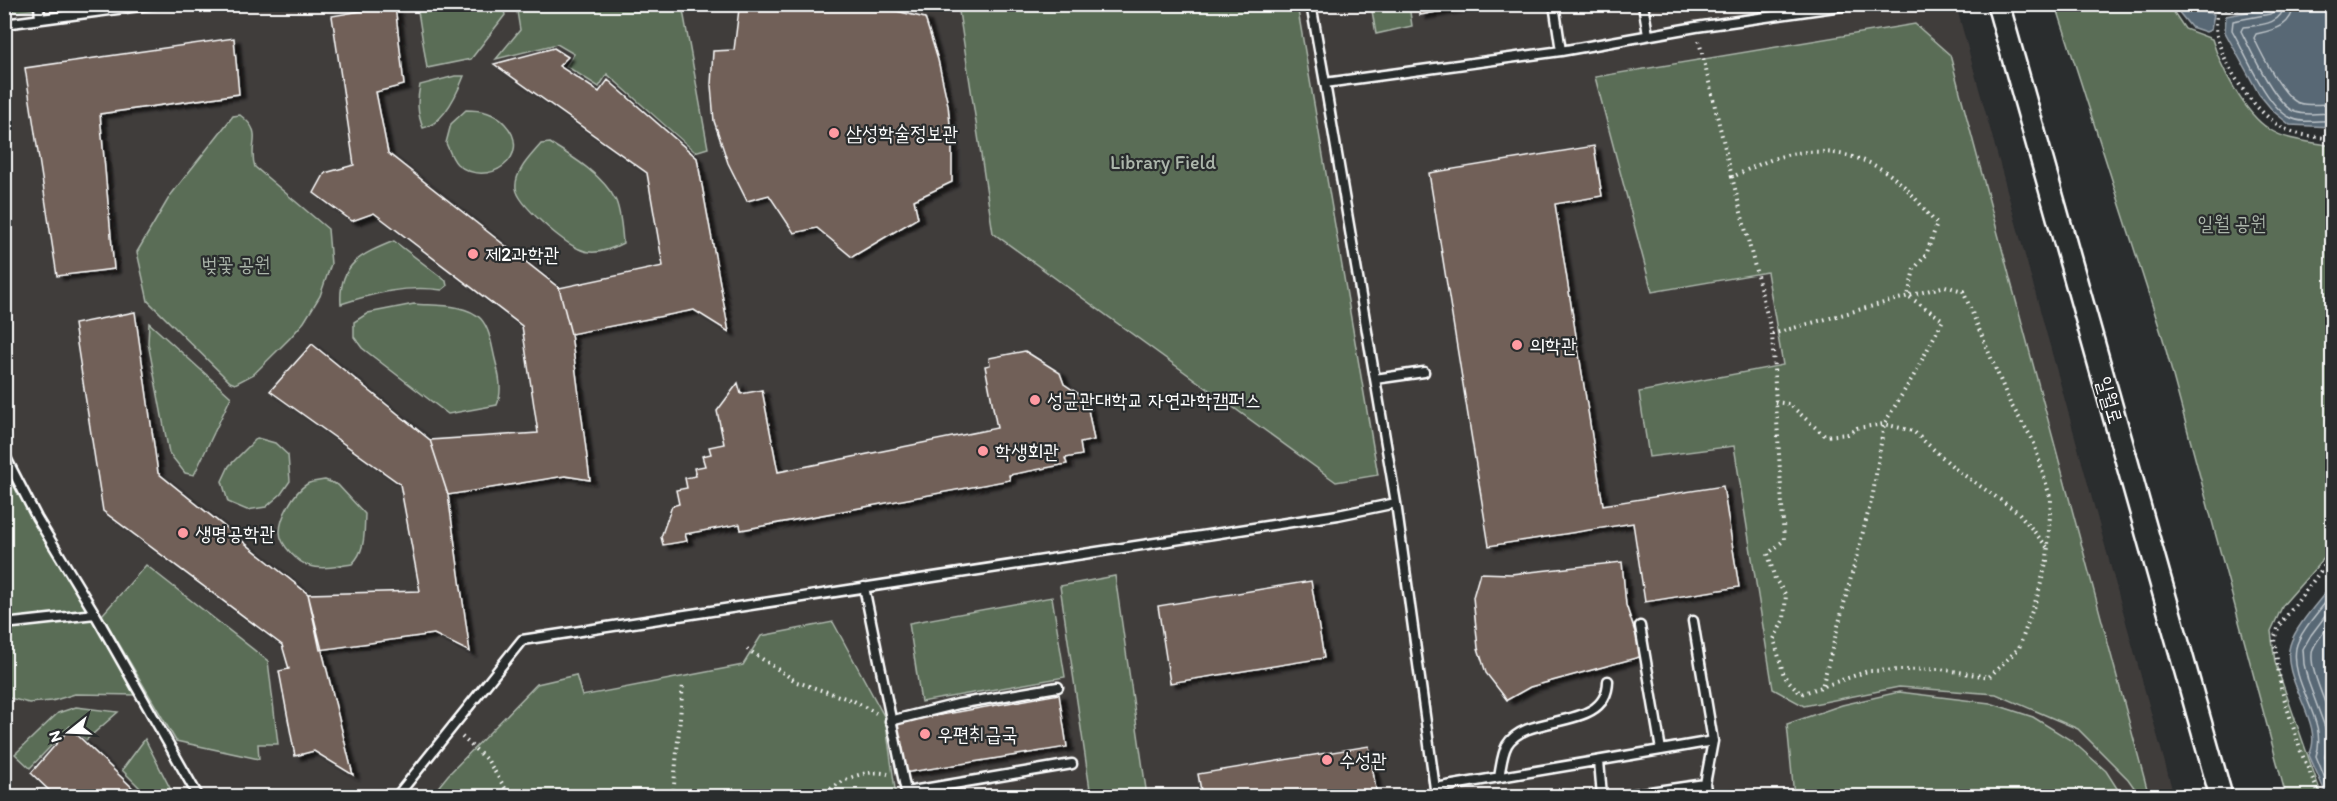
<svg xmlns="http://www.w3.org/2000/svg" width="2337" height="801" viewBox="0 0 2337 801" font-family="Itim,'Poor Story',sans-serif">
<defs>
<filter id="shadow"><feDropShadow dx="6" dy="4" stdDeviation="1.5" flood-color="#0009"/></filter>
</defs>
<rect width="100%" height="100%" fill="#2a2d2e"/>
<filter id="ink" filterUnits="userSpaceOnUse"><feTurbulence type="fractalNoise" baseFrequency=".0167" numOctaves="2"/><feDisplacementMap in="SourceGraphic" scale="12" xChannelSelector="R" yChannelSelector="G"/><feConvolveMatrix kernelMatrix="1 2 1 2 8 2 1 2 1" color-interpolation-filters="sRGB"/></filter>
<g filter="url(#ink)">
<!-- built -->
<path fill="#3f3c3b" d="M 5,4 L 1956,5 L 2174,796 L 5,796 Z"/>
<!-- green -->
<path fill="#5a6d57" stroke="#acb6ab" stroke-width="1.5" d="M 5,5 L 61,5 L 61,7 L 15,12 L 5,8 Z
M 417,5 L 503,5 L 505,15 L 471,59 L 427,68 Z
M 516,5 L 682,5 L 708,148 L 695,152 L 607,74 L 599,87 L 566,66 L 574,54 L 557,44 L 496,59 L 520,30 Z
M 958,5 L 1297,5 L 1378,475 L 1336,482 L 993,233 Z
M 1371,5 L 1409,5 L 1412,26 L 1376,34 Z
M 2056,5 L 2169,5 L 2185,29 L 2212,39 C 2220,66 2244,113 2269,129 C 2286,141 2313,142 2332,146 L 2332,541 L 2326,556 L 2283,605 L 2271,631 L 2275,662 L 2322,796 L 2286,796 L 2163,339 Z
M 1915,24 L 1950,55 L 2149,796 L 2140,796 L 2128,779 L 2078,729 L 1996,694 L 1899,687 L 1804,706 L 1773,689 L 1734,446 L 1649,457 L 1639,392 L 1783,365 L 1767,272 L 1652,292 L 1595,77 Z
M 455,76 L 464,76 C 457,94 443,124 423,128 C 417,113 417,101 420,85 Z
M 466,110 C 481,110 494,112 505,124 C 535,156 487,190 457,164 C 452,159 449,150 446,143 L 451,124 Z
M 240,115 C 266,134 247,143 255,167 L 328,229 L 331,264 L 320,296 L 304,322 L 290,338 L 254,374 L 235,384 L 230,382 L 148,301 L 137,252 L 170,196 L 233,116 Z
M 550,143 C 573,157 604,176 616,201 C 621,214 622,229 623,243 C 610,250 593,256 579,249 C 563,242 518,205 516,188 C 514,172 531,156 541,144 Z
M 394,241 L 446,281 L 447,286 L 442,290 C 406,285 375,293 341,304 C 338,264 362,254 394,241 Z
M 414,304 C 434,306 466,303 481,319 C 490,329 492,347 495,359 C 499,374 503,391 497,405 L 448,414 L 362,348 L 354,337 L 354,322 L 368,313 Z
M 149,323 L 231,397 L 194,475 L 185,473 L 169,453 L 148,343 Z
M 257,438 L 275,443 L 288,455 L 290,481 L 281,494 L 266,507 L 247,510 L 228,502 L 222,481 L 229,466 Z
M 5,460 L 87,611 L 5,620 Z
M 325,480 L 338,485 L 365,514 C 364,533 366,550 352,564 C 339,566 323,570 310,566 C 298,563 280,545 280,532 C 280,517 294,492 307,484 C 312,481 320,481 325,480 Z
M 146,565 L 268,661 L 278,744 L 258,744 L 259,759 L 176,741 L 102,615 Z
M 1115,576 L 1147,796 L 1091,796 L 1060,586 Z
M 1052,597 L 1065,677 L 921,702 L 909,623 Z
M 92,619 L 137,695 L 75,694 L 52,701 L 29,703 L 5,697 L 4,629 Z
M 833,622 L 885,718 L 896,796 L 431,796 L 448,775 L 537,684 L 576,675 L 582,696 L 743,665 L 761,636 Z
M 1899,692 L 1990,703 L 2033,717 L 2072,741 L 2106,771 L 2122,796 L 1794,796 L 1787,724 L 1842,705 Z
M 76,707 L 118,712 L 86,740 L 70,726 L 30,768 L 15,754 L 58,713 Z
M 145,739 L 174,796 L 148,796 L 122,770 Z"/>
<!-- water -->
<path fill="#586875" stroke="#9ba4ac" stroke-width="1.5" d="M 2274,4 L 2332,5 L 2332,127 L 2290,125 L 2273,111 L 2259,94 L 2225,32 L 2226,16 L 2269,8 Z
M 2173,5 L 2194,5 L 2198,11 L 2214,14 L 2211,30 L 2206,32 L 2191,27 Z
M 2332,584 L 2332,796 L 2326,794 L 2309,755 C 2326,724 2280,680 2290,645 C 2296,625 2320,601 2332,584 Z"/>
<g fill="none" stroke-linecap="round" stroke-linejoin="round">
<!-- shore -->
<path stroke="#bcc3c8" stroke-width="1.5" d="M 2277,4 L 2276,10 L 2270,14 L 2233,21 L 2232,30 C 2245,53 2267,108 2291,118 C 2303,124 2320,120 2332,121
M 2284,4 C 2283,25 2259,25 2243,27 L 2241,31 C 2250,49 2276,106 2295,112 C 2306,116 2321,113 2332,113
M 2294,4 C 2292,27 2274,30 2256,34 L 2254,38 C 2261,53 2284,99 2299,103 C 2309,106 2322,104 2332,104
M 2332,607 L 2311,635 L 2303,649 L 2304,664 L 2308,681 L 2326,730 L 2327,747 L 2325,757 L 2332,775
M 2332,622 C 2326,630 2317,639 2313,649 C 2307,666 2327,704 2332,722
M 2332,796 L 2316,756 C 2329,720 2290,686 2296,648 C 2299,632 2322,608 2332,594"/>
</g>
<!-- building -->
<path fill="#716058" stroke="#fff" stroke-width="1.5" filter="url(#shadow)" d="M 758,4 L 887,4 L 888,9 L 925,18 L 938,60 L 948,105 L 952,144 L 952,182 L 914,200 L 918,218 L 852,257 L 817,228 L 794,233 L 769,195 L 747,201 L 728,163 L 714,121 L 711,85 L 713,51 L 734,50 L 739,9 Z
M 1418,4 L 1478,4 L 1420,15 Z
M 395,5 L 404,85 L 376,92 L 388,153 L 559,288 L 571,334 L 590,480 L 565,476 L 448,495 L 430,440 L 538,433 L 522,326 L 374,213 L 352,221 L 314,193 L 325,173 L 354,165 L 332,16 Z
M 234,38 L 239,94 L 100,114 L 114,269 L 57,276 L 25,68 Z
M 554,48 L 568,57 L 559,66 L 599,92 L 608,80 L 697,158 L 729,332 L 694,310 L 571,334 L 559,288 L 663,266 L 647,173 L 494,64 Z
M 1594,146 L 1602,196 L 1555,204 L 1603,505 L 1723,486 L 1739,587 L 1645,602 L 1633,523 L 1489,546 L 1429,173 Z
M 135,312 L 158,473 L 308,594 L 353,775 L 314,751 L 295,756 L 279,671 L 289,669 L 282,645 L 103,511 L 74,324 Z
M 312,344 L 430,440 L 448,495 L 470,652 L 434,634 L 320,650 L 308,594 L 420,591 L 400,484 L 270,391 Z
M 1025,351 L 1060,373 L 1064,384 L 1086,399 L 1094,440 L 1080,443 L 1082,455 L 1065,458 L 1067,464 L 1009,475 L 1010,480 L 741,530 L 740,524 L 685,534 L 687,541 L 663,545 L 661,537 L 672,506 L 679,504 L 676,490 L 687,488 L 685,478 L 696,476 L 694,468 L 705,466 L 702,456 L 711,454 L 709,447 L 724,444 L 717,411 L 738,383 L 741,394 L 762,390 L 778,472 L 997,428 L 985,366 L 990,365 L 989,358 Z
M 1622,562 L 1626,605 L 1643,656 L 1530,687 L 1507,700 L 1486,673 L 1478,648 L 1473,597 L 1480,573 L 1511,574 Z
M 1311,581 L 1324,658 L 1170,683 L 1158,606 Z
M 1059,694 L 1067,747 L 904,773 L 896,723 Z
M 70,728 L 141,796 L 87,796 L 85,795 L 84,796 L 55,796 L 31,773 Z
M 1369,746 L 1377,796 L 1202,796 L 1198,774 Z"/>
<g fill="none" stroke-linecap="round" stroke-linejoin="round">
<!-- service casing -->
<g stroke="#fff" stroke-width="13">
<path id="service" d="M 39,4 L 40,19
M 1311,4 L 1325,83 L 1561,51 L 1696,27 L 1856,4
M 1554,4 L 1561,51
M 1643,4 L 1648,35
M 4,24 L 155,4
M 1375,379 L 1424,372
M 4,454 L 37,518 L 95,614 L 198,796
M 1396,503 L 1436,796
M 864,587 L 906,792 L 1072,764
M 4,624 L 95,614
M 890,721 L 958,704 L 1058,687
M 1661,750 L 1713,741 L 1693,621
M 1599,761 L 1602,796
M 1499,777 C 1501,768 1502,754 1507,745 C 1527,711 1607,733 1608,681
M 1435,788 L 1661,750 L 1640,626
M 397,796 L 522,640 L 1338,515 L 1396,503 L 1325,83
M 1622,796 L 1705,784
M 1707,796 L 1705,784 L 1713,741"/>
</g>
<!-- tertiary casing -->
<g stroke="#fff" stroke-width="26">
<path id="tertiary" d="M 1998,4 L 2221,796"/>
</g>
<!-- path -->
<path stroke="#fff" stroke-width="4" stroke-dasharray="1.5 4.5" stroke-linecap="butt" d="M 2250,4 L 2235,9 L 2218,8 C 2216,19 2215,30 2218,40 C 2228,73 2253,110 2283,128 C 2296,135 2318,138 2332,138
M 1699,41 L 1732,177
M 1772,334 L 1945,286 L 1963,291 L 2010,403 L 2033,440 L 2051,500 L 2047,560 L 2038,594 L 2019,648 L 1989,677 L 1940,669 L 1868,671 L 1801,694 L 1784,676 L 1774,639 L 1784,619 L 1786,595 L 1775,579 L 1768,554 L 1784,540 L 1772,334 L 1732,177 C 1752,168 1774,156 1797,153 C 1829,148 1868,157 1893,177 C 1910,189 1923,209 1937,224 L 1926,255 L 1914,269 L 1908,296 L 1943,320 L 1914,375 L 1884,424 L 1873,494 L 1822,687
M 1775,402 L 1789,404 L 1825,436 L 1848,434 L 1857,428 L 1884,424 L 1913,431 L 1958,471 L 2018,512 L 2047,547
M 747,649 L 797,682 L 854,701 L 876,713
M 462,737 L 488,761 L 510,796
M 673,796 L 683,684
M 821,796 C 840,781 863,768 888,774
M 1072,796 L 1073,796
M 2320,796 L 2301,752 L 2281,688 L 2274,639 L 2279,626 L 2332,556"/>
<!-- service -->
<use href="#service" stroke="#2a2d2e" stroke-width="8"/>
<!-- tertiary -->
<use href="#tertiary" stroke="#2a2d2e" stroke-width="21"/>
</g>
</g>
<!-- markers -->
<g fill="#ff9aa2" stroke="#2a2d2e" stroke-width="2">
<circle cx="834" cy="133" r="6"/>
<circle cx="473" cy="254" r="6"/>
<circle cx="1517" cy="345" r="6"/>
<circle cx="1035" cy="400" r="6"/>
<circle cx="983" cy="451" r="6"/>
<circle cx="183" cy="533" r="6"/>
<circle cx="925" cy="734" r="6"/>
<circle cx="1327" cy="760" r="6"/>
</g>
<g text-anchor="middle" stroke-width="4.5" stroke-linejoin="round" paint-order="stroke">
<!-- poi labels -->
<g font-size="20" fill="#fff" stroke="#2a2d2e" text-anchor="start">
<text x="846" y="140">삼성학술정보관</text>
<text x="485" y="261">제2과학관</text>
<text x="1529" y="352">의학관</text>
<text x="1047" y="407">성균관대학교 자연과학캠퍼스</text>
<text x="995" y="458">학생회관</text>
<text x="195" y="540">생명공학관</text>
<text x="937" y="741">우편취급국</text>
<text x="1339" y="767">수성관</text>
</g>
<!-- park labels -->
<g font-size="20" fill="#acb6ab" stroke="#2a2d2e">
<text x="1163" y="169">Library Field</text>
<text x="2232" y="230">일월 공원</text>
<text x="236" y="271">벚꽃 공원</text>
</g>
<!-- street labels -->
<g font-size="20" fill="#fff" stroke="#2a2d2e">
<text transform="translate(2110 400) rotate(74)" y="7">일월로</text>
</g>
</g>
<!-- margin -->
<rect width="2337" height="801" fill="none" stroke="#2a2d2e" stroke-width="24"/>
<rect x="12" y="12" width="2313" height="777" fill="none" stroke="#fff" stroke-width="2" filter="url(#ink)"/>
<!-- north arrow -->
<g transform="translate(69 732) rotate(252)" stroke="#2a2d2e" stroke-width="4.5" paint-order="stroke">
<path d="M0-4.5L10 22L0 15L-10 22Z" fill="#ffffff"/>
<text y="-9" font-size="16" font-weight="bold" text-anchor="middle" fill="#ffffff">N</text>
</g>
</svg>
